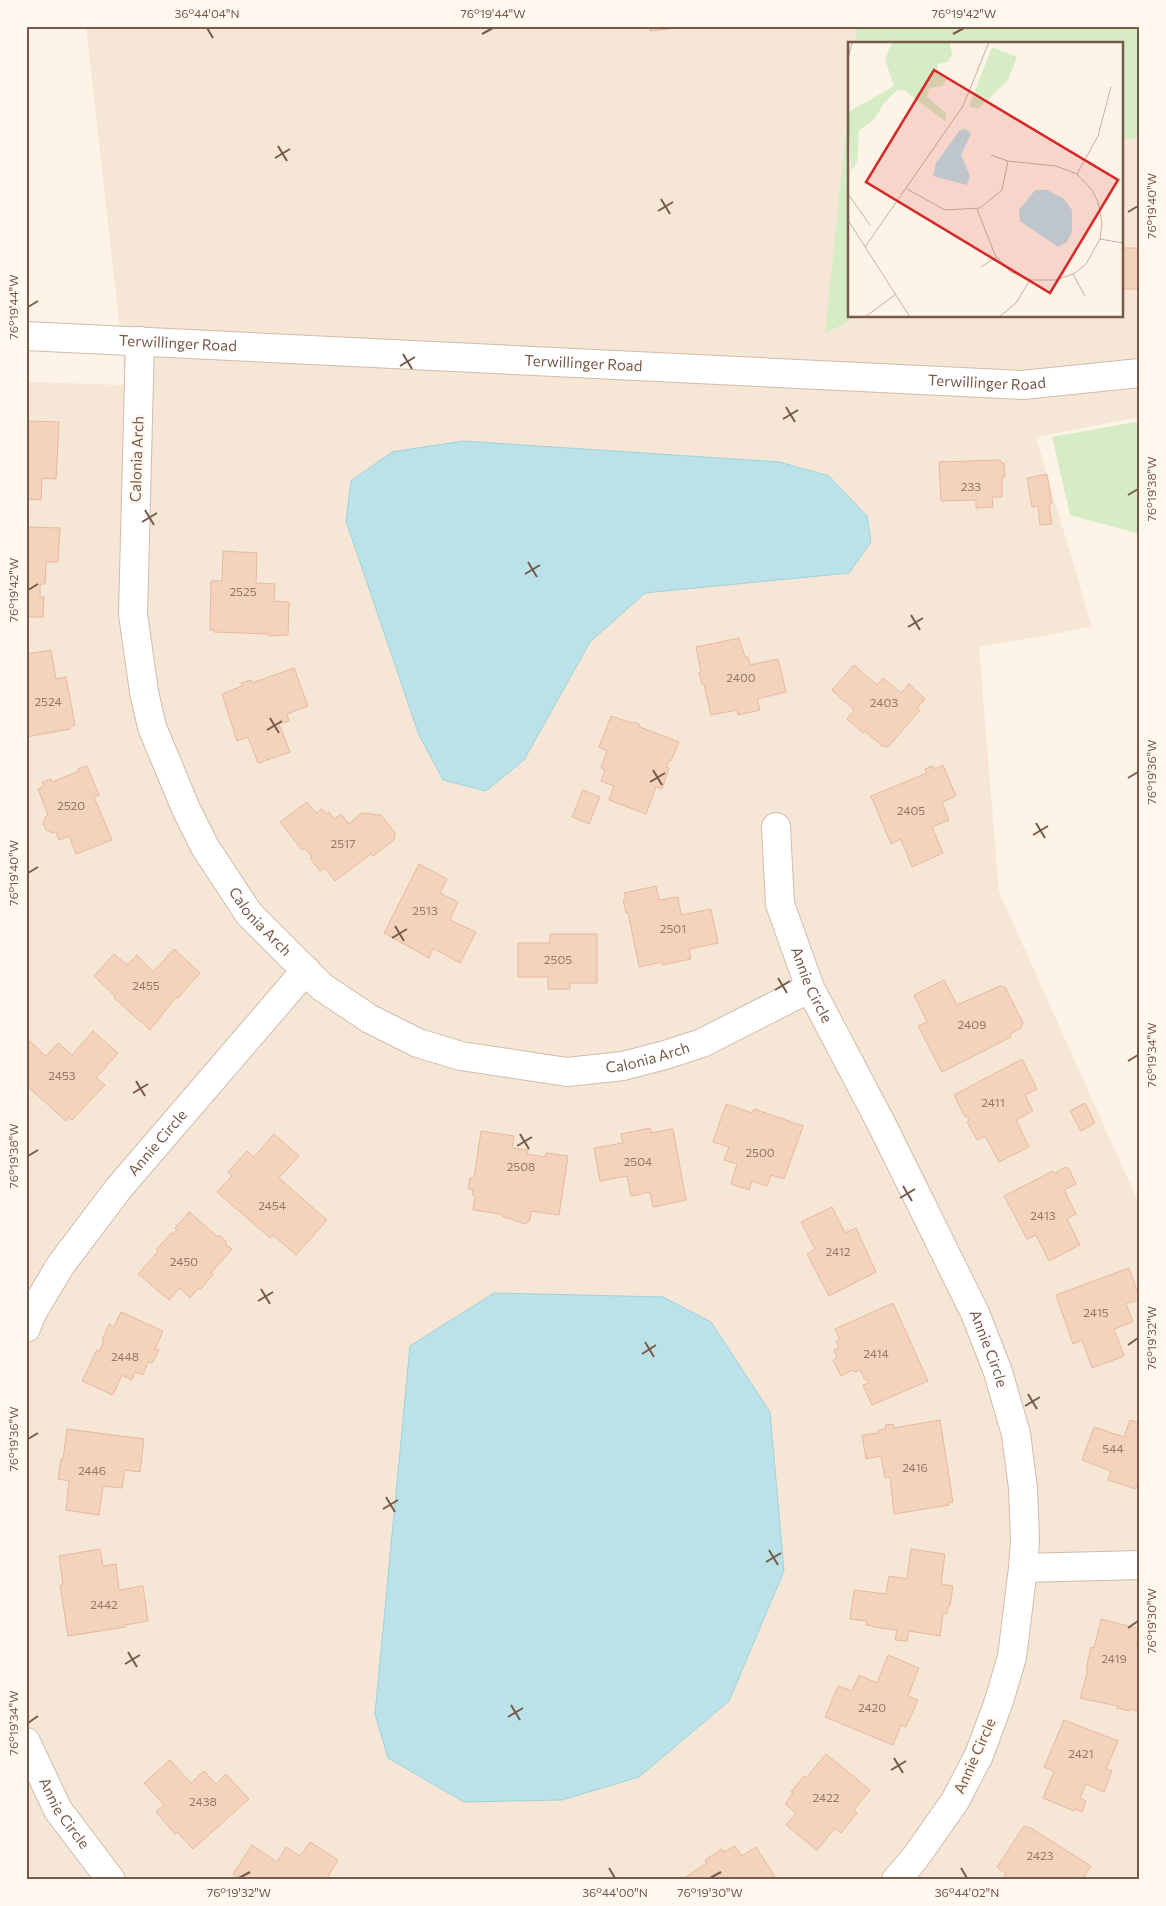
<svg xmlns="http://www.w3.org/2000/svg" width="1166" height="1906" viewBox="0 0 1166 1906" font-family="Commissioner,sans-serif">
<rect width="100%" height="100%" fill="#fdf4e7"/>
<!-- residential -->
<path fill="#f5e6d5" d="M 86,26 L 917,26 L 913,44 L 850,44 L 850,316 L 1122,316 L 1122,129 L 1140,126 L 1140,417 L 1036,437 L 1092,627 L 979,647 L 999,892 L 1140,1206 L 1140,1880 L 26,1880 L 26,382 L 126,385 Z"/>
<!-- green -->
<path fill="#d5ecc4" d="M 857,26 L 1140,26 L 1140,139 L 1122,138 L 1122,44 L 855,44 Z
M 850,93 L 850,316 L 857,316 L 825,334 Z
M 1140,421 L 1140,534 L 1070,515 L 1052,437 Z"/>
<!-- water -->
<path fill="#bae2e8" stroke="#a0d2da" d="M 463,441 L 779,462 L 829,476 L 867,516 L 871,542 L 849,573 L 645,593 L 590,642 L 524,760 L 486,791 L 443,780 L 419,735 L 346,521 L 351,481 L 392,452 Z
M 494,1293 L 663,1297 L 711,1322 L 770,1412 L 784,1571 L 729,1701 L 639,1777 L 562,1800 L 464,1802 L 388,1758 L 375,1714 L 410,1346 Z"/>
<!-- building -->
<path fill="#f4d3bd" stroke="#e7b99d" d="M 650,26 L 696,26 L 650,31 Z
M 1122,248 L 1140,248 L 1140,289 L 1122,289 Z
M 26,421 L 59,422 L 56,479 L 42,478 L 41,500 L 26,499 Z
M 1000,460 L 1001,463 L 1004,463 L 1005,477 L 1002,477 L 1002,497 L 992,497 L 993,507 L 976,508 L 976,500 L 941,501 L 939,462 Z
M 1047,474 L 1052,504 L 1049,504 L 1052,524 L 1040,525 L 1038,506 L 1032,507 L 1027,478 Z
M 26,527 L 60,528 L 58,562 L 46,562 L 45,584 L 40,584 L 40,597 L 44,597 L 43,617 L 26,617 Z
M 223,551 L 257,553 L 256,583 L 275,584 L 274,601 L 289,602 L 288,635 L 269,636 L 269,634 L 214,632 L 214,630 L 210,630 L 211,581 L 222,581 Z
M 739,638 L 745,657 L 748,657 L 750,665 L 778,659 L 786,692 L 757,699 L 760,710 L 738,715 L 737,710 L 711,715 L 704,684 L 702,684 L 699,673 L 701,672 L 696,647 Z
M 51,650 L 56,679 L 66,677 L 75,725 L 70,726 L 70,729 L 26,737 L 26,654 Z
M 854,665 L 877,685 L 883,678 L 901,693 L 909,684 L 925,699 L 917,708 L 920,710 L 887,748 L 884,745 L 883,747 L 865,731 L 863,733 L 847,719 L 854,710 L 832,690 Z
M 294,668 L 308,706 L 287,714 L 289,721 L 279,724 L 290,752 L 258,763 L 248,737 L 237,741 L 222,694 L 242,686 L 241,683 L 251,680 L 252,683 Z
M 611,716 L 631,723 L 634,722 L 639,724 L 640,727 L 679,742 L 671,761 L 669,760 L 666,767 L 669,768 L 662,789 L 656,787 L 646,814 L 609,800 L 614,786 L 601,781 L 605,770 L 601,768 L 607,751 L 599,747 Z
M 943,765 L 956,796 L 942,802 L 949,820 L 932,827 L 943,853 L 912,867 L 901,839 L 891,844 L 871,796 L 927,773 L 925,769 L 933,766 L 935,769 Z
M 87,766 L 99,795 L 94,797 L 112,840 L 76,854 L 69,836 L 59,840 L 56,832 L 53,833 L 46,830 L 43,823 L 46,816 L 48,815 L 38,789 L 44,786 L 42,782 L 51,779 L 52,782 L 79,771 L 78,769 Z
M 583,790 L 600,797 L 589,824 L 572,817 Z
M 307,802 L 316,813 L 322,809 L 326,814 L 329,812 L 334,819 L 341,814 L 349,824 L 362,813 L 381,815 L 395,833 L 394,840 L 373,856 L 371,854 L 335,881 L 325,868 L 320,871 L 310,858 L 312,857 L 305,848 L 302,850 L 280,822 Z
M 419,864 L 447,879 L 440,893 L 458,902 L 450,920 L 476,932 L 460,963 L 433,948 L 429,958 L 384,933 Z
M 656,886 L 659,900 L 678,897 L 681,915 L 711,909 L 718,943 L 689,949 L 691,959 L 662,965 L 662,962 L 639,967 L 628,912 L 626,913 L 623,900 L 626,899 L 624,893 Z
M 550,934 L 597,934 L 597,983 L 570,983 L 570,989 L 548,989 L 548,977 L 518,977 L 518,943 L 550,943 Z
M 174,949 L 200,973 L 178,998 L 176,997 L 150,1030 L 114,998 L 115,996 L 94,976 L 114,954 L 127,965 L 137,955 L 153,972 Z
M 944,980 L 957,1005 L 1000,986 L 1005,987 L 1023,1023 L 1021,1028 L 1010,1034 L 1011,1037 L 942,1072 L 918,1026 L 927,1022 L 914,995 Z
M 93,1031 L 118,1053 L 96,1078 L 105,1085 L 72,1120 L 69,1117 L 66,1121 L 27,1086 L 29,1085 L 26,1082 L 26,1038 L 46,1056 L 58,1043 L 72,1055 Z
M 1022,1059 L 1037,1089 L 1025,1095 L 1033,1111 L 1016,1120 L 1029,1147 L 999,1162 L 985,1136 L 977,1140 L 967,1122 L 969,1120 L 967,1116 L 965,1117 L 954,1095 Z
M 1085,1103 L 1095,1123 L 1081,1131 L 1070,1111 Z
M 726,1104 L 752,1113 L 754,1109 L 803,1126 L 784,1179 L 771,1175 L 767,1186 L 752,1181 L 749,1190 L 731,1184 L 737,1164 L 724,1160 L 729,1147 L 713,1142 Z
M 650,1128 L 651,1133 L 673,1129 L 686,1200 L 653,1207 L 650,1192 L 631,1196 L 627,1176 L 600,1181 L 594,1148 L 623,1143 L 621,1134 Z
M 481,1131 L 514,1136 L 512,1148 L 528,1150 L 527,1154 L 545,1157 L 546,1153 L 568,1156 L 559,1215 L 531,1211 L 530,1220 L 526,1224 L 515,1221 L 512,1219 L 503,1217 L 500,1214 L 473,1210 L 475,1196 L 472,1195 L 473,1189 L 468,1189 L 470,1178 L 474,1178 Z
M 274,1134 L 299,1156 L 279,1178 L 327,1220 L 296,1255 L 273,1235 L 270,1238 L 217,1192 L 232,1176 L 228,1172 L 247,1151 L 254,1157 Z
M 1065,1167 L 1069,1169 L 1076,1184 L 1064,1190 L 1076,1214 L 1067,1219 L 1080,1245 L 1049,1261 L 1036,1235 L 1027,1239 L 1004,1196 L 1053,1171 L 1055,1173 Z
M 832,1207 L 845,1233 L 856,1228 L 876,1272 L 829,1296 L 807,1254 L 815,1249 L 801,1222 Z
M 189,1212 L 218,1237 L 219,1235 L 227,1242 L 225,1244 L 232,1249 L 211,1273 L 213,1274 L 200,1290 L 198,1288 L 190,1298 L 180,1288 L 169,1300 L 138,1274 L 158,1252 L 156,1250 L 171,1233 L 173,1234 L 177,1230 L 175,1228 Z
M 1129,1268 L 1140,1299 L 1126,1304 L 1133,1322 L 1114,1329 L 1124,1356 L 1092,1368 L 1082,1340 L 1073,1344 L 1056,1295 Z
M 893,1303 L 928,1381 L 872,1405 L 863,1385 L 869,1383 L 867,1379 L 865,1380 L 860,1370 L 854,1372 L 853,1370 L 841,1376 L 833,1360 L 837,1358 L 834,1350 L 839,1348 L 836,1341 L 840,1340 L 835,1329 Z
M 121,1312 L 163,1331 L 155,1349 L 159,1350 L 152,1363 L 148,1362 L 143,1375 L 135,1372 L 132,1380 L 122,1375 L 113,1395 L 82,1381 L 97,1350 L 100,1351 L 104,1341 L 102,1340 L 109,1324 L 114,1327 Z
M 940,1420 L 953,1502 L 948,1503 L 949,1505 L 894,1514 L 890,1477 L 885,1478 L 881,1456 L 866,1459 L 862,1435 L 878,1433 L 878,1430 L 886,1429 L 885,1425 L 893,1424 L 894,1428 Z
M 1130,1420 L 1140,1423 L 1140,1487 L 1137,1486 L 1136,1489 L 1108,1480 L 1111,1471 L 1082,1460 L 1094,1427 L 1124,1437 Z
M 67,1429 L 144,1439 L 140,1472 L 125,1470 L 122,1488 L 103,1486 L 99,1515 L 66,1510 L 69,1481 L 58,1479 L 61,1459 L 63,1459 Z
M 100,1549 L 103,1566 L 116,1564 L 119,1590 L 143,1586 L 148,1621 L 125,1625 L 125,1627 L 68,1636 L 60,1585 L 63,1585 L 59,1556 Z
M 911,1549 L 945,1554 L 941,1584 L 953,1586 L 950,1606 L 948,1606 L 947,1614 L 943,1613 L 940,1636 L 909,1631 L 907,1641 L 895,1640 L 897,1630 L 873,1627 L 873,1626 L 866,1625 L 867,1621 L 850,1619 L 854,1590 L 886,1594 L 889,1576 L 907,1579 Z
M 1101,1619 L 1140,1629 L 1136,1645 L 1140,1646 L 1140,1712 L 1130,1709 L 1129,1711 L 1117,1708 L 1118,1706 L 1080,1698 L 1088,1670 L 1086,1670 L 1091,1647 L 1094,1648 Z
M 888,1655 L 919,1668 L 908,1696 L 918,1700 L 906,1727 L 901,1725 L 893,1745 L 825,1717 L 838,1686 L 852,1691 L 859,1675 L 877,1683 Z
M 1064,1720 L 1118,1741 L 1106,1769 L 1112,1771 L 1104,1792 L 1086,1784 L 1080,1798 L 1086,1801 L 1082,1812 L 1075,1809 L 1074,1811 L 1043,1798 L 1054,1771 L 1044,1767 Z
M 826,1754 L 870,1790 L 854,1810 L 857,1813 L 841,1833 L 835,1828 L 817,1850 L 786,1825 L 796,1813 L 785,1804 L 793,1793 L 791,1792 L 804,1776 L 806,1778 Z
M 170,1760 L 191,1783 L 204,1771 L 216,1784 L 226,1774 L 249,1799 L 193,1849 L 177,1832 L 175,1834 L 156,1812 L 164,1805 L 144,1783 Z
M 1024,1826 L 1028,1828 L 1029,1827 L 1091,1866 L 1082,1880 L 1002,1880 L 1006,1874 L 997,1867 Z
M 310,1842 L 338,1860 L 326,1880 L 242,1880 L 233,1874 L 252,1845 L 277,1862 L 286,1847 L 300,1856 Z
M 735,1846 L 742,1856 L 756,1847 L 777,1880 L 681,1880 L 707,1863 L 705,1860 L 722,1849 L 724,1852 Z"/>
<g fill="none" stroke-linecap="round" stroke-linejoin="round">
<!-- minor casing -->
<g stroke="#d0bcac" stroke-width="30">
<g id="minor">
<path id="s1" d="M 26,336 L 1022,385 L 1140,373"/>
<path id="s2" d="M 140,341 L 133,614 L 144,692 L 152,727 L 186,809 L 205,847 L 249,914 L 322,987 L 370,1019 L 418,1043 L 461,1056 L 567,1072 L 623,1066 L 665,1055 L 702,1043 L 810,988"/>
<path id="s3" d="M 776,827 L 780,904 L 810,988 L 881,1123 L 975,1313 L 998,1372 L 1016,1434 L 1023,1488 L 1025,1540 L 1023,1568 L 1012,1657 L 999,1701 L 979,1755 L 955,1801 L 915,1858 L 896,1880"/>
<path id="s4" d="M 26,1328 L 32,1313 L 60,1266 L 118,1189 L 306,970"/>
<path d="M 1023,1568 L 1140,1565"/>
<path id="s5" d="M 26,1742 L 58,1810 L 111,1880"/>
</g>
</g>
<!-- minor -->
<use href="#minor" stroke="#fff" stroke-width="28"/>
</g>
<!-- ticks -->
<path fill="none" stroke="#785a4a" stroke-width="2" d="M 207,28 L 213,38M 482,34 L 493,28M 953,34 L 964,28M 278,146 L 287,161M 275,158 L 290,149M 661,199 L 670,214M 658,211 L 673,202M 1128,212 L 1138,206M 28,307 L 38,301M 403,354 L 412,369M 400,366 L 415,357M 786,407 L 795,422M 783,419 L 798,410M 1128,495 L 1138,489M 145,510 L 154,525M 142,522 L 157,513M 528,562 L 537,577M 525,574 L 540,565M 28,590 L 38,584M 911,615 L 920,630M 908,627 L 923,618M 270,718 L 279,733M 267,730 L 282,721M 653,770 L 662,785M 1128,778 L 1138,772M 650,782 L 665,773M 1036,823 L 1045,838M 1033,835 L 1048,826M 28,873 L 38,867M 395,926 L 404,941M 392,938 L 407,929M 778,978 L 787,993M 775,990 L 790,981M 1128,1061 L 1138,1055M 136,1081 L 145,1096M 133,1093 L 148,1084M 520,1134 L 529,1149M 517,1146 L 532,1137M 28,1156 L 38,1150M 903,1186 L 912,1201M 900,1198 L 915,1189M 261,1289 L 270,1304M 258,1301 L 273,1292M 645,1342 L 654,1357M 1128,1345 L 1138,1338M 642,1354 L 656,1345M 1028,1394 L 1037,1409M 1025,1406 L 1040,1397M 28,1439 L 38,1433M 386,1497 L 395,1512M 383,1509 L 398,1500M 769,1550 L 778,1565M 766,1562 L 781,1553M 1128,1628 L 1138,1621M 128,1652 L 137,1667M 125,1664 L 140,1655M 511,1705 L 520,1720M 508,1717 L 523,1708M 28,1723 L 38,1716M 894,1758 L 903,1773M 891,1770 L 906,1761M 609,1868 L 615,1878M 961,1868 L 967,1878M 239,1878 L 250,1872M 710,1878 L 721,1872"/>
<g text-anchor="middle" stroke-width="5" stroke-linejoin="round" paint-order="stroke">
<!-- number labels -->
<g font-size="12" fill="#977867">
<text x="971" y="491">233</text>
<text x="243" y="596">2525</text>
<text x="741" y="682">2400</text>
<text x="48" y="706">2524</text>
<text x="884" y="707">2403</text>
<text x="71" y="810">2520</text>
<text x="911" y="815">2405</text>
<text x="343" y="848">2517</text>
<text x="425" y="915">2513</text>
<text x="673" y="933">2501</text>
<text x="558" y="964">2505</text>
<text x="146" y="990">2455</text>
<text x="972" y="1029">2409</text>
<text x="62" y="1080">2453</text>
<text x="993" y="1107">2411</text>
<text x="760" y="1157">2500</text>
<text x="638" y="1166">2504</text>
<text x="521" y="1171">2508</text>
<text x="272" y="1210">2454</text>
<text x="1043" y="1220">2413</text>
<text x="838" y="1256">2412</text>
<text x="184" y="1266">2450</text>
<text x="1096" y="1317">2415</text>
<text x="876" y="1358">2414</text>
<text x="125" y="1361">2448</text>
<text x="1113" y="1453">544</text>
<text x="915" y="1472">2416</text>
<text x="92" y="1475">2446</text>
<text x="104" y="1609">2442</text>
<text x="1114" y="1663">2419</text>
<text x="872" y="1712">2420</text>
<text x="1081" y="1758">2421</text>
<text x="826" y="1802">2422</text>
<text x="203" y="1806">2438</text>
<text x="1040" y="1860">2423</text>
</g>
<!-- street labels -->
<g font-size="15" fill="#785a4a" stroke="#fff8ee">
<text dy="5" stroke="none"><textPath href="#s1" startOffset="152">Terwillinger Road</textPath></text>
<text dy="5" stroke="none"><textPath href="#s1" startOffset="558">Terwillinger Road</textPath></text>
<text dy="5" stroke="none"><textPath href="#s1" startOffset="962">Terwillinger Road</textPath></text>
<text transform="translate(137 459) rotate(-88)" y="5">Calonia Arch</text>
<text dy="5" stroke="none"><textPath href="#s2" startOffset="612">Calonia Arch</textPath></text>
<text dy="5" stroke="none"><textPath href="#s3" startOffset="164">Annie Circle</textPath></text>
<text dy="5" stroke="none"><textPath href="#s2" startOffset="1048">Calonia Arch</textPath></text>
<text dy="5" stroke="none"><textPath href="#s4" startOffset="228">Annie Circle</textPath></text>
<text dy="5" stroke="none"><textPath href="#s3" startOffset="569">Annie Circle</textPath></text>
<text transform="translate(975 1756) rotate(-66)" y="5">Annie Circle</text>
<text dy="5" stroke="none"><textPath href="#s5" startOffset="81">Annie Circle</textPath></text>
</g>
</g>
<!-- overview -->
<g transform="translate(848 42)">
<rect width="275" height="275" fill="#fdf4e7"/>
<path d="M 44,0 L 102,0 L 104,13 L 100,20 L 90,22 L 90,32 L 100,36 L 94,44 L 81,46 L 79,55 L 98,71 L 98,80 L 56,48 L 48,49 L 36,61 L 26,78 L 11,88 L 9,120 L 3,129 L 0,70 L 46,44 L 37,18 ZM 144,5 L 169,15 L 160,38 L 130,67 L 121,64 Z" fill="#d5ecc4"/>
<path d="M 112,88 L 118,87 L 123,92 L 113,113 L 122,134 L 119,143 L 85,134 L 88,121 ZM 187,148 L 199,148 L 215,156 L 224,168 L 224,190 L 219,200 L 210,205 L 172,179 L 171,168 Z" fill="#bae2e8"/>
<path fill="none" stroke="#c4b1a3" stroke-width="1" d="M 0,17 L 4,0M 229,132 L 250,94 L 263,45M 59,147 L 97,168 L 132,166 L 154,148 L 160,119M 0,152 L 22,183M 129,167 L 147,213 L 163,230 L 183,238 L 208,238 L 227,231 L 238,222 L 252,197 L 254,181 L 250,160 L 244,148 L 229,132 L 208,124 L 160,119 L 143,113M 0,178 L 62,275M 252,197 L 275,201M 17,205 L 115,64 L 141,0M 133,225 L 148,215M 225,232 L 237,254M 17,275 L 48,252M 151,275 L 168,261 L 182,238"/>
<path fill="#d62828" fill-opacity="0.15" stroke="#d62828" stroke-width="2.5" d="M 86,28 L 270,138 L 202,251 L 18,140 Z"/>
<rect width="275" height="275" fill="none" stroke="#785a4a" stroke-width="2.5"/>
</g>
<!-- border -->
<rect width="1166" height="1906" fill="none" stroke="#fff8ee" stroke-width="55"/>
<rect x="28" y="28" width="1110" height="1850" fill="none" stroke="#785a4a" stroke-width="2"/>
<g font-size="12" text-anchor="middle" fill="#785a4a">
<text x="207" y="18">36°44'04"N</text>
<text x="493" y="18">76°19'44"W</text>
<text x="964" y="18">76°19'42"W</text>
<text transform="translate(1152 206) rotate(-90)" y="4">76°19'40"W</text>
<text transform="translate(14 307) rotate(-90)" y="4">76°19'44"W</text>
<text transform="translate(1152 489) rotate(-90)" y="4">76°19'38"W</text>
<text transform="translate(14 590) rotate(-90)" y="4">76°19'42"W</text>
<text transform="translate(1152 772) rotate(-90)" y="4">76°19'36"W</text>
<text transform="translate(14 873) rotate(-90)" y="4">76°19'40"W</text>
<text transform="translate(1152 1055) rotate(-90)" y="4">76°19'34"W</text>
<text transform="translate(14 1156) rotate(-90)" y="4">76°19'38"W</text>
<text transform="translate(1152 1338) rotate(-90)" y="4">76°19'32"W</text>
<text transform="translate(14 1439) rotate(-90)" y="4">76°19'36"W</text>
<text transform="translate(1152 1621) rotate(-90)" y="4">76°19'30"W</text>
<text transform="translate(14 1723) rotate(-90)" y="4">76°19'34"W</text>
<text x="239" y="1897">76°19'32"W</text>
<text x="615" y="1897">36°44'00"N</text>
<text x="710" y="1897">76°19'30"W</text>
<text x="967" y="1897">36°44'02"N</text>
</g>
</svg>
